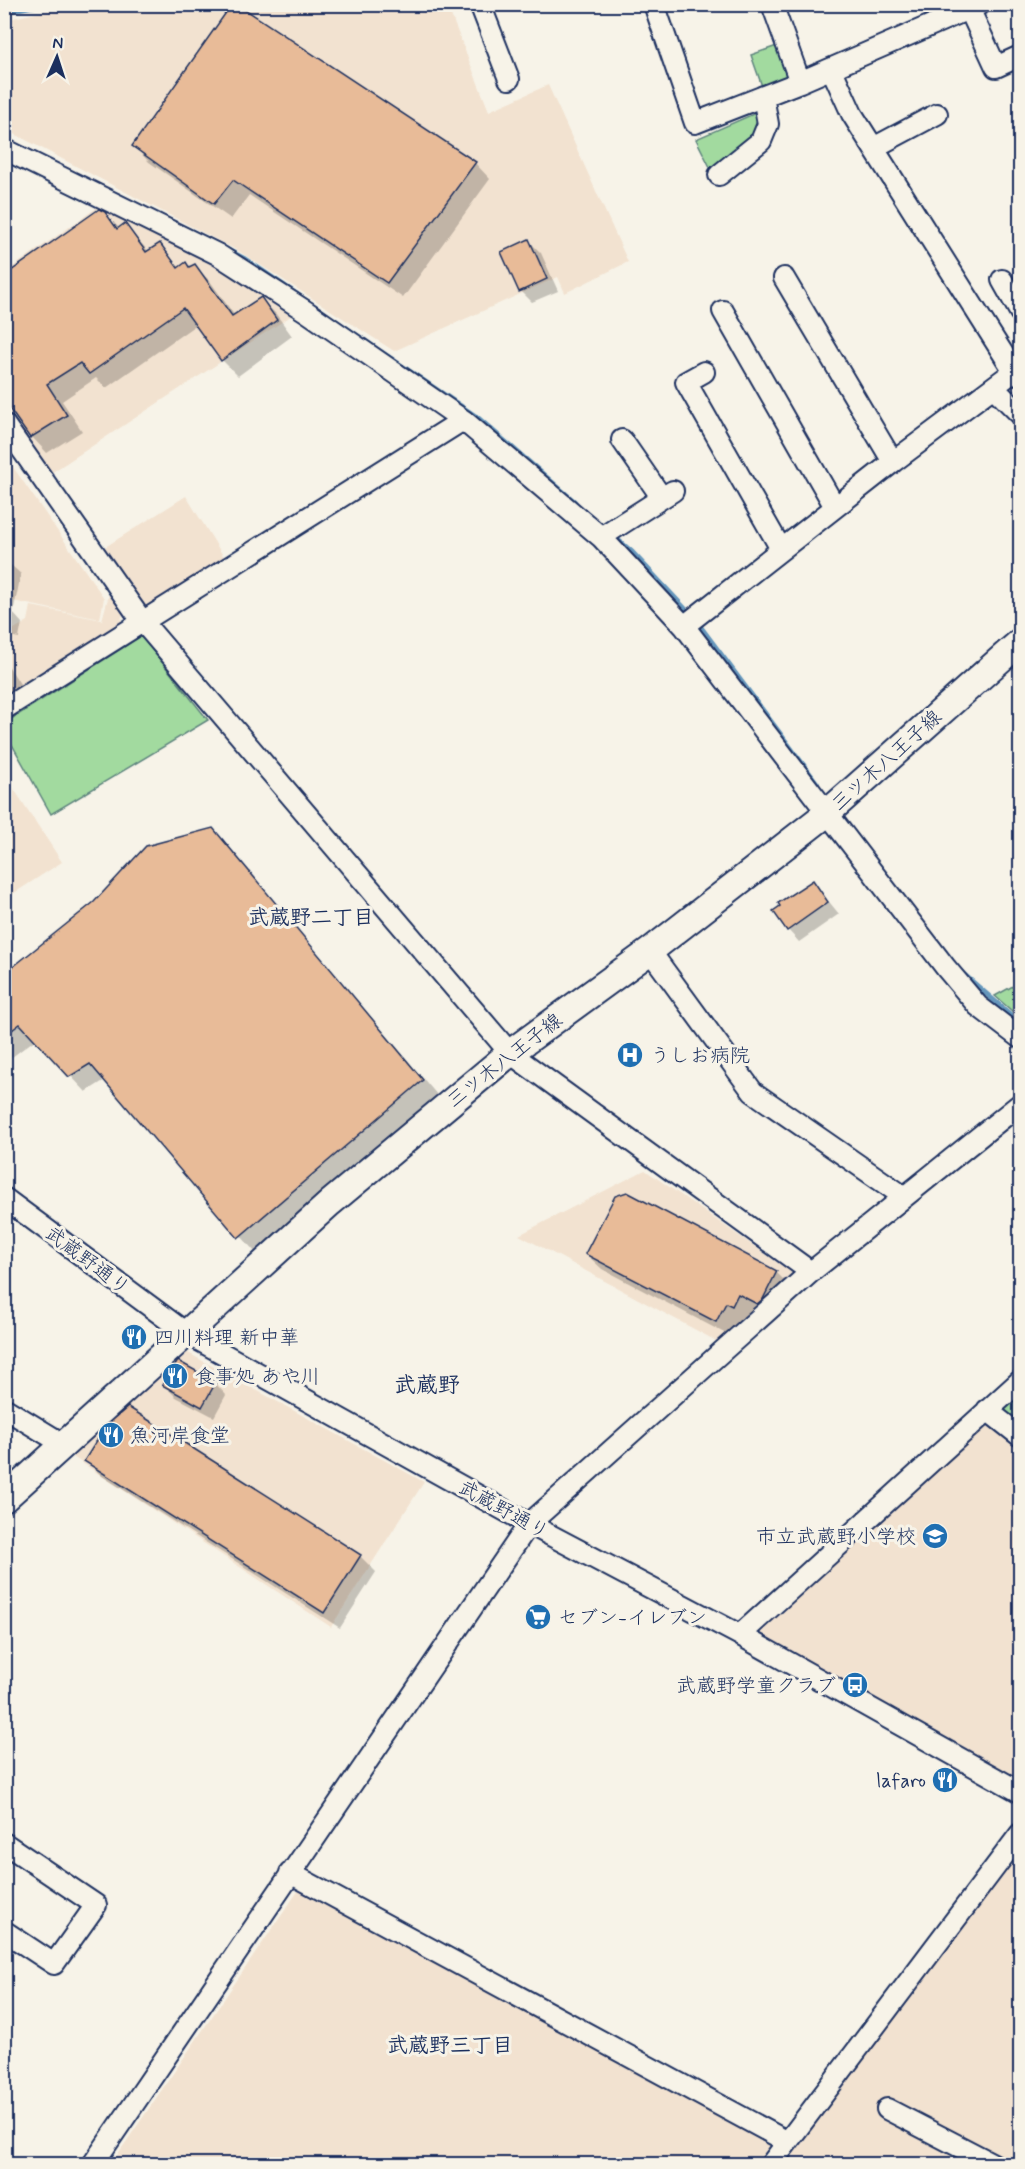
<svg xmlns="http://www.w3.org/2000/svg" width="1025" height="2169" viewBox="0 0 1025 2169" font-family="Mynerve,'Klee One',sans-serif">
<rect width="100%" height="100%" fill="#f7f3e8"/>
<filter id="ink" filterUnits="userSpaceOnUse"><feTurbulence type="fractalNoise" baseFrequency=".0167" numOctaves="2"/><feDisplacementMap in="SourceGraphic" scale="12" xChannelSelector="R" yChannelSelector="G"/><feConvolveMatrix kernelMatrix="1 2 1 2 8 2 1 2 1" color-interpolation-filters="sRGB"/></filter>
<g filter="url(#ink)">
<!-- built -->
<path fill="#f2e2d0" d="M 78,4 L 447,5 L 489,111 L 548,85 L 628,262 L 565,293 L 558,277 L 394,351 L 240,252 L 5,129 L 4,20 Z
M 102,204 L 204,256 L 297,312 L 51,473 L 5,406 L 4,273 Z
M 4,454 L 104,598 L 100,619 L 13,601 L 5,626 Z
M 186,496 L 227,562 L 157,607 L 143,607 L 102,549 Z
M 110,591 L 123,613 L 120,625 L 5,698 L 5,634 L 28,621 L 31,606 L 102,620 Z
M 4,774 L 62,862 L 5,899 L 4,899 Z
M 645,1170 L 794,1274 L 720,1343 L 519,1235 Z
M 181,1349 L 424,1482 L 331,1627 L 70,1455 Z
M 987,1410 L 1020,1436 L 1020,1792 L 740,1635 Z
M 1020,1848 L 1020,2164 L 783,2164 L 798,2141 Z
M 305,1881 L 776,2139 L 760,2164 L 111,2164 Z"/>
<!-- green -->
<path fill="#a2da9f" stroke="#5e847e" stroke-width="1.5" d="M 777,46 L 789,81 L 763,89 L 751,55 Z
M 758,112 L 759,136 L 711,169 L 696,139 Z
M 141,636 L 208,720 L 51,814 L 5,732 L 5,723 Z
M 1020,982 L 1020,1018 L 995,996 Z
M 1020,1391 L 1020,1425 L 1000,1409 Z"/>
<!-- shadow -->
<path fill="#0003" d="M 134,146 L 475,163 L 490,179 L 403,298 L 249,195 L 231,219 L 149,162 Z
M 104,213 L 120,229 L 125,225 L 149,252 L 160,245 L 180,268 L 194,266 L 210,281 L 235,316 L 261,299 L 276,314 L 292,336 L 238,376 L 222,360 L 197,324 L 106,388 L 96,378 L 62,401 L 82,431 L 47,453 L 32,437 L 4,398 Z
M 529,241 L 541,253 L 558,291 L 532,302 L 521,291 Z
M 4,559 L 21,574 L 13,613 L 22,623 L 19,638 L 4,635 Z
M 4,659 L 29,698 L 4,714 Z
M 213,830 L 438,1096 L 255,1252 L 105,1080 L 86,1092 L 36,1039 L 4,1063 L 4,976 L 95,903 Z
M 813,882 L 839,914 L 799,942 L 788,930 Z
M 586,1254 L 776,1272 L 792,1288 L 774,1319 L 754,1309 L 748,1320 L 742,1317 L 732,1337 L 602,1269 Z
M 215,1383 L 226,1395 L 214,1417 L 176,1397 L 164,1385 Z
M 128,1408 L 360,1556 L 376,1572 L 340,1628 L 102,1476 L 86,1461 Z
M 4,2074 L 10,2079 L 4,2088 Z"/>
<g fill="none" stroke-linecap="round" stroke-linejoin="round">
<!-- stream -->
<path stroke="#6697bc" stroke-width="5" d="M 4,12 L 42,4
M 226,249 L 245,259 L 477,417 L 575,502
M 611,534 L 632,552 L 691,615
M 697,622 L 817,783
M 961,972 L 1020,1023"/>
</g>
<!-- building -->
<path fill="#e8bb98" stroke="#1b2f5e" stroke-width="1.5" d="M 232,4 L 237,4 L 476,162 L 387,283 L 233,180 L 214,204 L 132,146 Z
M 99,209 L 105,212 L 117,229 L 125,223 L 146,252 L 160,243 L 178,268 L 186,262 L 189,267 L 195,264 L 232,316 L 261,297 L 277,320 L 221,361 L 183,308 L 89,374 L 80,363 L 47,384 L 67,415 L 30,438 L 4,401 L 4,276 Z
M 529,239 L 547,279 L 519,292 L 501,252 Z
M 213,828 L 423,1080 L 238,1238 L 90,1064 L 69,1077 L 20,1024 L 4,1036 L 4,974 L 94,902 L 146,846 Z
M 813,880 L 828,902 L 787,931 L 773,911 L 780,906 L 778,903 Z
M 627,1192 L 777,1271 L 763,1299 L 757,1304 L 738,1294 L 732,1306 L 726,1303 L 716,1322 L 585,1254 L 615,1196 Z
M 178,1361 L 216,1382 L 202,1407 L 162,1385 Z
M 128,1407 L 361,1555 L 324,1613 L 84,1461 L 106,1426 Z"/>
<g fill="none" stroke-linecap="round" stroke-linejoin="round">
<!-- minor casing -->
<g stroke="#1b2f5e" stroke-width="24">
<path id="minor" d="M 480,4 L 509,79
M 654,4 L 695,123 L 800,82
M 772,4 L 800,82 L 980,4
M 967,4 L 996,67 L 1020,56
M 832,70 L 852,114 L 1014,371
M 875,147 L 937,114
M 4,149 L 217,254 L 307,312 L 463,420 L 601,537 L 684,626 L 946,968 L 978,1006 L 1020,1038
M 719,175 L 761,141 L 768,124 L 763,96
M 784,278 L 893,462
M 1002,280 L 1020,312
M 723,311 L 835,507
M 704,372 L 686,382 L 781,549
M 994,388 L 1020,414
M 4,424 L 142,621 L 510,1053 L 811,1272
M 622,440 L 662,498
M 601,537 L 673,491
M 684,626 L 893,462 L 1020,367
M 4,709 L 463,420
M 650,951 L 753,1092 L 903,1196
M 4,1198 L 186,1333 L 529,1524 L 740,1635 L 1020,1792
M 4,1408 L 63,1444
M 987,1410 L 1020,1436
M 740,1635 L 1020,1381
M 4,1843 L 96,1905 L 54,1964 L 4,1931
M 290,1873 L 786,2141
M 887,2109 L 993,2164
M 93,2164 L 529,1524 L 811,1272 L 1020,1104
M 771,2164 L 1020,1834"/>
</g>
<!-- major casing -->
<g stroke="#1b2f5e" stroke-width="30">
<path id="major" d="M 4,1499 L 330,1203 L 510,1053 L 650,951 L 826,814 L 1020,642"/>
</g>
<!-- minor -->
<use href="#minor" stroke="#f7f3e8" stroke-width="20"/>
<!-- major -->
<use href="#major" stroke="#f7f3e8" stroke-width="26"/>
</g>
</g>
<!-- icons -->
<defs>
<g id="hospital-disc" transform="scale(1.35)"><circle r="9.5" fill="#1f6fb2" stroke="#f7f3e8"/><path d="M-5-5h3v3.5h4V-5h3V5h-3V1.5h-4V5h-3Z" fill="#fff"/></g>
<g id="restaurant-disc" transform="scale(1.35)"><circle r="9.5" fill="#1f6fb2" stroke="#f7f3e8"/><path d="M-5-6h1v4h1v-4h1v4h1v-4h1v5L-1.5 .5V6h-2V.5L-5-1ZM5-6V6H3V1.5H1.5Q1.5-4 5-6Z" fill="#fff"/></g>
<g id="school-disc" transform="scale(1.35)"><circle r="9.5" fill="#1f6fb2" stroke="#f7f3e8"/><path d="M0-5L7-2L0 1L-7-2ZM-4 1L0 2.5L4 1V4Q0 6-4 4Z" fill="#fff"/></g>
<g id="supermarket-disc" transform="scale(1.35)"><circle r="9.5" fill="#1f6fb2" stroke="#f7f3e8"/><path d="M-6-5.5h2.5l.6 2H6L4.5 2H-2.5L-4.4-4H-6ZM-1.5 3.2a1.3 1.3 0 1 0 .1 0ZM3 3.2a1.3 1.3 0 1 0 .1 0Z" fill="#fff"/></g>
<g id="bus-disc" transform="scale(1.35)"><circle r="9.5" fill="#1f6fb2" stroke="#f7f3e8"/><path d="M-5-6H5V4H4V6H2V4H-2V6H-4V4H-5ZM-3.5-4V0h7V-4ZM-3.5 1.2v1.5H-2V1.2ZM2 1.2v1.5H3.5V1.2Z" fill="#fff"/></g>
</defs>
<g fill-rule="evenodd">
<use href="#hospital-disc" x="630" y="1055"/>
<use href="#restaurant-disc" x="134" y="1337"/>
<use href="#restaurant-disc" x="175" y="1376"/>
<use href="#restaurant-disc" x="111" y="1435"/>
<use href="#school-disc" x="935" y="1536"/>
<use href="#supermarket-disc" x="538" y="1617"/>
<use href="#bus-disc" x="855" y="1685"/>
<use href="#restaurant-disc" x="945" y="1780"/>
</g>
<g text-anchor="middle" stroke-width="6" stroke-linejoin="round" paint-order="stroke">
<!-- street labels -->
<g font-size="20" fill="#1b2f5e" stroke="#f7f3e8">
<text transform="translate(886 760) rotate(-42)" y="7">三ツ木八王子線</text>
<text transform="translate(504 1060) rotate(-38)" y="7">三ツ木八王子線</text>
<text transform="translate(88 1260) rotate(37)" y="7">武蔵野通り</text>
<text transform="translate(504 1509) rotate(29)" y="7">武蔵野通り</text>
</g>
<!-- poi labels -->
<g font-size="20" fill="#1b2f5e" stroke="#f7f3e8" text-anchor="start">
<text x="650" y="1062">うしお病院</text>
<text x="154" y="1344">四川料理 新中華</text>
<text x="195" y="1383">食事処 あや川</text>
<text x="130" y="1442">魚河岸食堂</text>
<text x="916" y="1543" text-anchor="end">市立武蔵野小学校</text>
<text x="558" y="1624">セブン-イレブン</text>
<text x="836" y="1692" text-anchor="end">武蔵野学童クラブ</text>
<text x="926" y="1787" text-anchor="end">lafaro</text>
</g>
<!-- neighbourhood labels -->
<g font-size="21" font-weight="bold" fill="#1b2f5e" stroke="#f7f3e8">
<text x="311" y="924">武蔵野二丁目</text>
<text x="450" y="2052">武蔵野三丁目</text>
</g>
<!-- quarter labels -->
<g font-size="22" font-weight="bold" fill="#1b2f5e" stroke="#f7f3e8">
<text x="427" y="1392">武蔵野</text>
</g>
</g>
<!-- margin -->
<rect width="1025" height="2169" fill="none" stroke="#f7f3e8" stroke-width="24"/>
<rect x="12" y="12" width="1001" height="2145" fill="none" stroke="#1b2f5e" stroke-width="2" filter="url(#ink)"/>
<!-- north arrow -->
<g transform="translate(57 57) rotate(3)" stroke="#f7f3e8" stroke-width="4.5" paint-order="stroke">
<path d="M0-4.5L10 22L0 15L-10 22Z" fill="#1b2f5e"/>
<text y="-9" font-size="16" font-weight="bold" text-anchor="middle" fill="#1b2f5e">N</text>
</g>
</svg>
